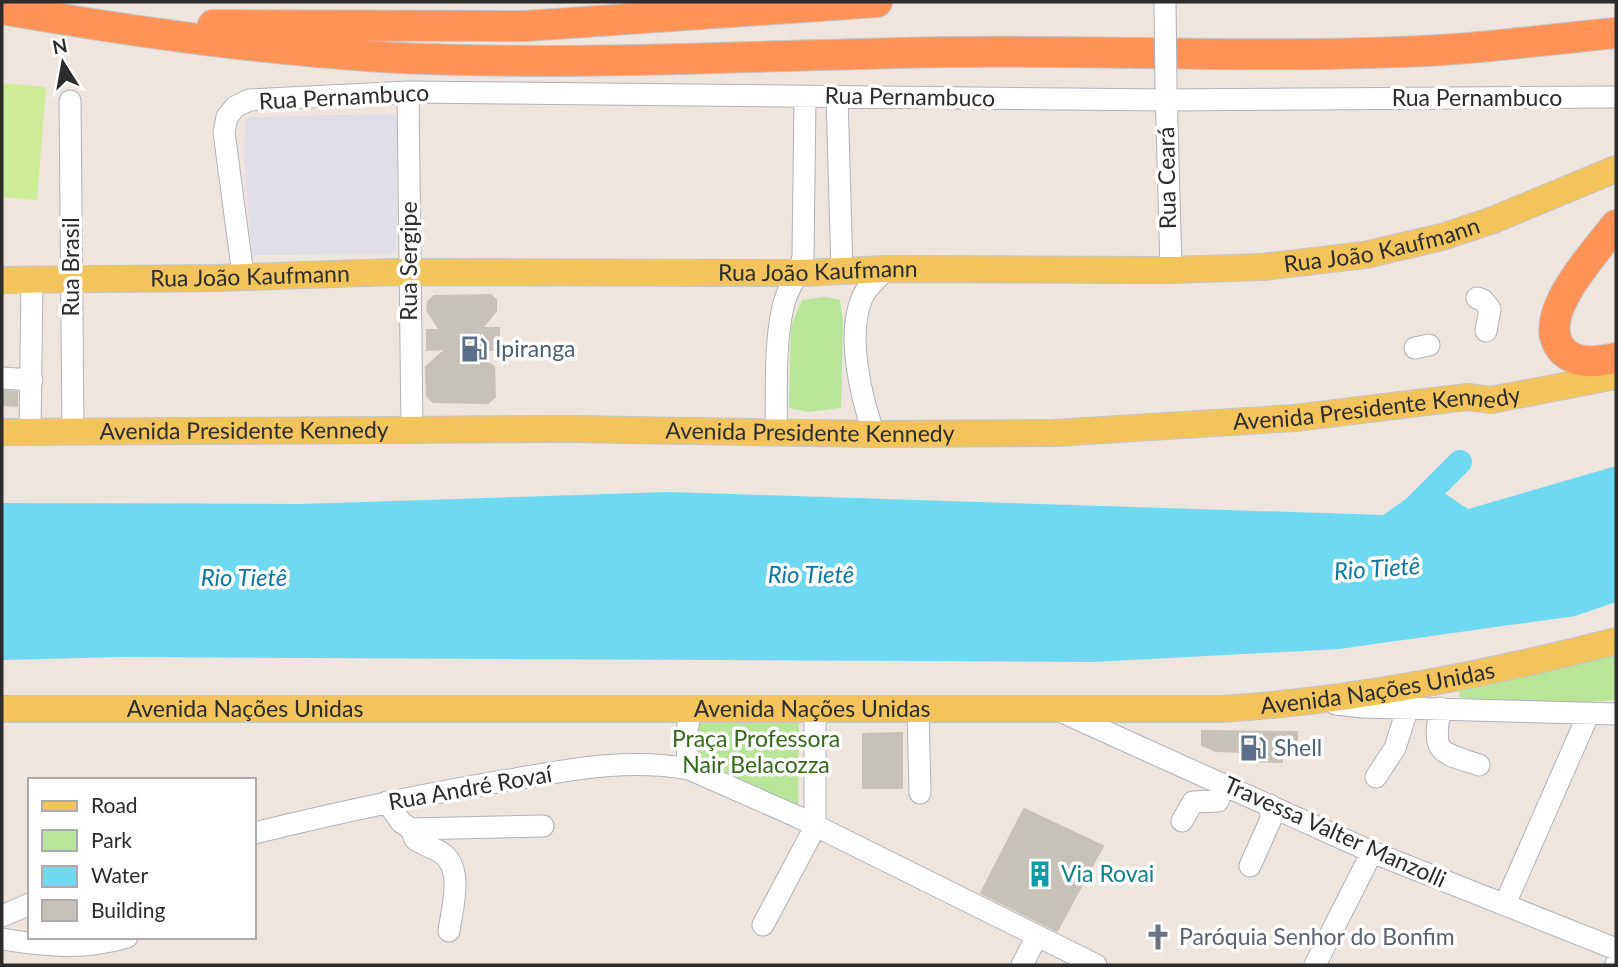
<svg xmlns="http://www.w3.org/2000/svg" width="1618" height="967" viewBox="0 0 1618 967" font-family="Lato,sans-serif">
<rect width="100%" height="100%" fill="#eee5de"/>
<!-- industrial -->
<path fill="#e0dee6" d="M 398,114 L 396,254 L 252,255 L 244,155 L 245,122 L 250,117 Z"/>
<!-- green -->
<path fill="#b9e599" d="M 825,297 L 840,300 L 843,321 L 841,408 L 809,412 L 789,408 L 791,326 L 802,300 Z
M 1616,649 L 1616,700 L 1529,707 L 1459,697 L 1460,688 Z
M 691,709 L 799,709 L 798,817 L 689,769 Z"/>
<!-- pitch -->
<path fill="#ceec95" d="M 2,83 L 46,87 L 37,200 L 2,197 Z"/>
<!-- water -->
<path fill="#6fd9f1" d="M 1616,466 L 1616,602 L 1575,616 L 1339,649 L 1093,662 L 122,657 L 2,660 L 2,503 L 301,504 L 669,492 L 1383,515 L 1429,483 L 1468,509 Z"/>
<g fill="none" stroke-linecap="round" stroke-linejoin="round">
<!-- river -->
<path stroke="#6fd9f1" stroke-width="24" d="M 1411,511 L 1460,462"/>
</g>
<!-- building -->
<path fill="#c6c1b9" stroke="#c9c1b7" stroke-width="2" d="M 491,295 L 496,300 L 496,311 L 482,328 L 499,328 L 499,350 L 470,350 L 494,367 L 495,397 L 488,403 L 433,402 L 427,396 L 426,367 L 446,349 L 427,350 L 427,330 L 440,330 L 427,310 L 428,302 L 434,296 Z
M 2,391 L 17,392 L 17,406 L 2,405 Z
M 1202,731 L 1297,732 L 1297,753 L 1282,753 L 1282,762 L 1247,761 L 1248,752 L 1216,751 L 1202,745 Z
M 902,733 L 902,788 L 863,788 L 863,734 Z
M 1024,809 L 1103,846 L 1057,931 L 981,893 Z"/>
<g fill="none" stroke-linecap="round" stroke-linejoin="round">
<!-- minor casing -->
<g stroke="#aeb2bc" stroke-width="23">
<path id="minor" d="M 1166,87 L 1171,270
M 408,92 L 412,430
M 837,96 L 842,271
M 70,101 L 73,432
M 243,275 L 224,132 L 227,117 L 235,107 L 249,100 L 408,92 L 1165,100 L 1616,97
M 1477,298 L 1483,300 L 1490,309 L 1486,331
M 1415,348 L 1429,345
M 2,378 L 32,380
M 30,432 L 32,281
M 776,432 C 777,391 774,347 783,307 C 787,288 799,275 803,257 L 805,97
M 874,434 C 861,397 846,336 862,298 C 867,286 878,278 887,269
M 1336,704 L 1363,707 L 1616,714
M 1440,708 C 1433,754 1437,751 1479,765
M 918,709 L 920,793
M 1062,712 L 1372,852 L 1616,949
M 689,769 L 686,736 L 691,709
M 1376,777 L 1395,748 L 1408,707
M 387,802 L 401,822 L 411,829 L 543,826
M 1182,821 L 1193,802 L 1218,801 L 1224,784
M 411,829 L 415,839 C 423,845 432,847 440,852 C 465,866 452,909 449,931
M 254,833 C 340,812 427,793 515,779 C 573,769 631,758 689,769 L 798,817 L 1096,965
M 1250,866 L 1271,819 L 1270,805
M 1505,904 L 1589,713
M 2,916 L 30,904
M 763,925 L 815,827 L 815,709
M 2,939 C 45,946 84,950 127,937
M 1022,965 L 1037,936
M 1315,965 L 1372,852
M 1616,965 L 1616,964"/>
</g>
<!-- major casing -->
<g stroke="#c4c4c4" stroke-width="28">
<g id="major">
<path id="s1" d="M 2,280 L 216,278 L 394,272 L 799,273 L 887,269 L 1171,270 L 1263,267 L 1365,255 L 1442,237 L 1493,220 L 1616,169"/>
<path id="s2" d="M 2,432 L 571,429 L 874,434 L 1055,433 L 1295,418 L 1467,397 L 1491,400 L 1616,376"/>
<path id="s3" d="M 2,709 L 1220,709 C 1354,701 1487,674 1616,641"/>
</g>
</g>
<!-- highway casing -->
<g stroke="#c4c4c4" stroke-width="32">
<path id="highway" d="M 2,9 C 128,31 253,49 381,57 C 570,67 761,55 950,52 C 1099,50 1248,58 1398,52 C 1471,50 1543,40 1616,33
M 213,25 L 526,26 L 877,2
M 1616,225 C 1596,252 1530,319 1564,352 C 1579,366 1599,361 1616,358"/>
</g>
<!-- minor -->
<use href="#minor" stroke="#fff" stroke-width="21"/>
<!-- major -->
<use href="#major" stroke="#f4c45c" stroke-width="26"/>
<!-- highway -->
<use href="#highway" stroke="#ff9357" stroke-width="30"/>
<!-- minor-bridge casing -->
<g stroke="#aeb2bc" stroke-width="23" stroke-linecap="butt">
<path id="minor-bridge" d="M 1165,2 L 1166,86"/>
</g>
<!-- minor-bridge -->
<use href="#minor-bridge" stroke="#fff" stroke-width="21"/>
</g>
<!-- icons -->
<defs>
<g id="fuel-bare" transform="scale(2.1)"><path d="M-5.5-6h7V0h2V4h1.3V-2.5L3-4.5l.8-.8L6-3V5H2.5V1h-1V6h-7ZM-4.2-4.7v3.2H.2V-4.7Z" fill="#5c6f8a" stroke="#fff" stroke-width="2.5" paint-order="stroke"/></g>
<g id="building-bare" transform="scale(2.1)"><path d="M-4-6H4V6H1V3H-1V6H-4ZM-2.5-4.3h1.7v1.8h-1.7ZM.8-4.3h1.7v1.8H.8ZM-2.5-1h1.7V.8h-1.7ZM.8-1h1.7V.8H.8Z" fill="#0f9aa8" stroke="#fff" stroke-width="2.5" paint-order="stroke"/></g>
<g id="church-bare" transform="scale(2.1)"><path d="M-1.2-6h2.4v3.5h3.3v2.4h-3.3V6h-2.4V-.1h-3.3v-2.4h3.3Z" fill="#6b7280" stroke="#fff" stroke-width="2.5" paint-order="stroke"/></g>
</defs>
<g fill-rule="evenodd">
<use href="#fuel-bare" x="474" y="349"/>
<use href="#fuel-bare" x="1253" y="748"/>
<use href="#building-bare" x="1040" y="874"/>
<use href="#church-bare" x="1158" y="937"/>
</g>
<g text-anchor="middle" stroke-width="7" stroke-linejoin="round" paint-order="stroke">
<!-- street labels -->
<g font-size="23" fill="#2c2c2c" stroke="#fff">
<text transform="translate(344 97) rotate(-3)" y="8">Rua Pernambuco</text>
<text transform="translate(910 97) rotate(1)" y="8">Rua Pernambuco</text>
<text x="1477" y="106">Rua Pernambuco</text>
<text transform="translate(1167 178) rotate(-91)" y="8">Rua Ceará</text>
<text dy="8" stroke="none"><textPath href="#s1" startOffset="1382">Rua João Kaufmann</textPath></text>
<text transform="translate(409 261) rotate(-90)" y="8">Rua Sergipe</text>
<text transform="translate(71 267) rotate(-90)" y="8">Rua Brasil</text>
<text dy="8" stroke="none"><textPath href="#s1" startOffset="816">Rua João Kaufmann</textPath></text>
<text dy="8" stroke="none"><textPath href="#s1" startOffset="248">Rua João Kaufmann</textPath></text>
<text dy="8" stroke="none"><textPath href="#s2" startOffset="1376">Avenida Presidente Kennedy</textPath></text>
<text dy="8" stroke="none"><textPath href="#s2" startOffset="242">Avenida Presidente Kennedy</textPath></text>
<text dy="8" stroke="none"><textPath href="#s2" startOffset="808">Avenida Presidente Kennedy</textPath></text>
<text dy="8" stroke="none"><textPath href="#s3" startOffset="1377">Avenida Nações Unidas</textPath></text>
<text dy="8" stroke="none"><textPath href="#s3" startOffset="243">Avenida Nações Unidas</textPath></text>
<text dy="8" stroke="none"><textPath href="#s3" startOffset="810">Avenida Nações Unidas</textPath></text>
<text transform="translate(470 788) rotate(-10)" y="8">Rua André Rovaí</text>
<text transform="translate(1335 832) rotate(24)" y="8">Travessa Valter Manzolli</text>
</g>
<!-- service labels -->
<g font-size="23" fill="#4e5e75" stroke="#fff" text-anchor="start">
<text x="495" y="357">Ipiranga</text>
<text x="1274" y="756">Shell</text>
</g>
<!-- park labels -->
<g font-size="23" fill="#316b19" stroke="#fff">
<text x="756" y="747">Praça Professora<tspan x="756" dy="26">Nair Belacozza</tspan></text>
</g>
<!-- culture labels -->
<g font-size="23" fill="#0d838f" stroke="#fff" text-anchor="start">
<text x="1061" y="882">Via Rovai</text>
</g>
<!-- worship labels -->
<g font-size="23" fill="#5b616d" stroke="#fff" text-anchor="start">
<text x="1179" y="945">Paróquia Senhor do Bonfim</text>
</g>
<!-- water labels -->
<g font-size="24" font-style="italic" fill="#0b79a1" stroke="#fff">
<text transform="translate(1377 569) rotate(-4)" y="8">Rio Tietê</text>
<text x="811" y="583">Rio Tietê</text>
<text x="244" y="586">Rio Tietê</text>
</g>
</g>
<!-- border -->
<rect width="1618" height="967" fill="none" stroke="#2c2c2c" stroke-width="7"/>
<!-- legend -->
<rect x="28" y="778" width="228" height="161" fill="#ffffff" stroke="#ababab" stroke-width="2"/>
<rect x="42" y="801" width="35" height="10" fill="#f4c45c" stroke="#ababab" stroke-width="2"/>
<text x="91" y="813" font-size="21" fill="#2c2c2c">Road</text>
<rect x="42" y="830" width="35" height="21" fill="#b9e599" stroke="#ababab" stroke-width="2"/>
<text x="91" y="848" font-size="21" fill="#2c2c2c">Park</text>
<rect x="42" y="866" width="35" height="21" fill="#6fd9f1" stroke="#ababab" stroke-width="2"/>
<text x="91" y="883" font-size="21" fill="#2c2c2c">Water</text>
<rect x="42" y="900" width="35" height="21" fill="#c6c1b9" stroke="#ababab" stroke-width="2"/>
<text x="91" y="918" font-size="21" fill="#2c2c2c">Building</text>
<!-- north arrow -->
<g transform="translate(63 63) rotate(349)" stroke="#ffffff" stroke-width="5" paint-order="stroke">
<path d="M0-5L12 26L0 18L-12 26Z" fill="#2c2c2c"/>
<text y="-10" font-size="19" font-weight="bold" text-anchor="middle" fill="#2c2c2c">N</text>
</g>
</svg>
